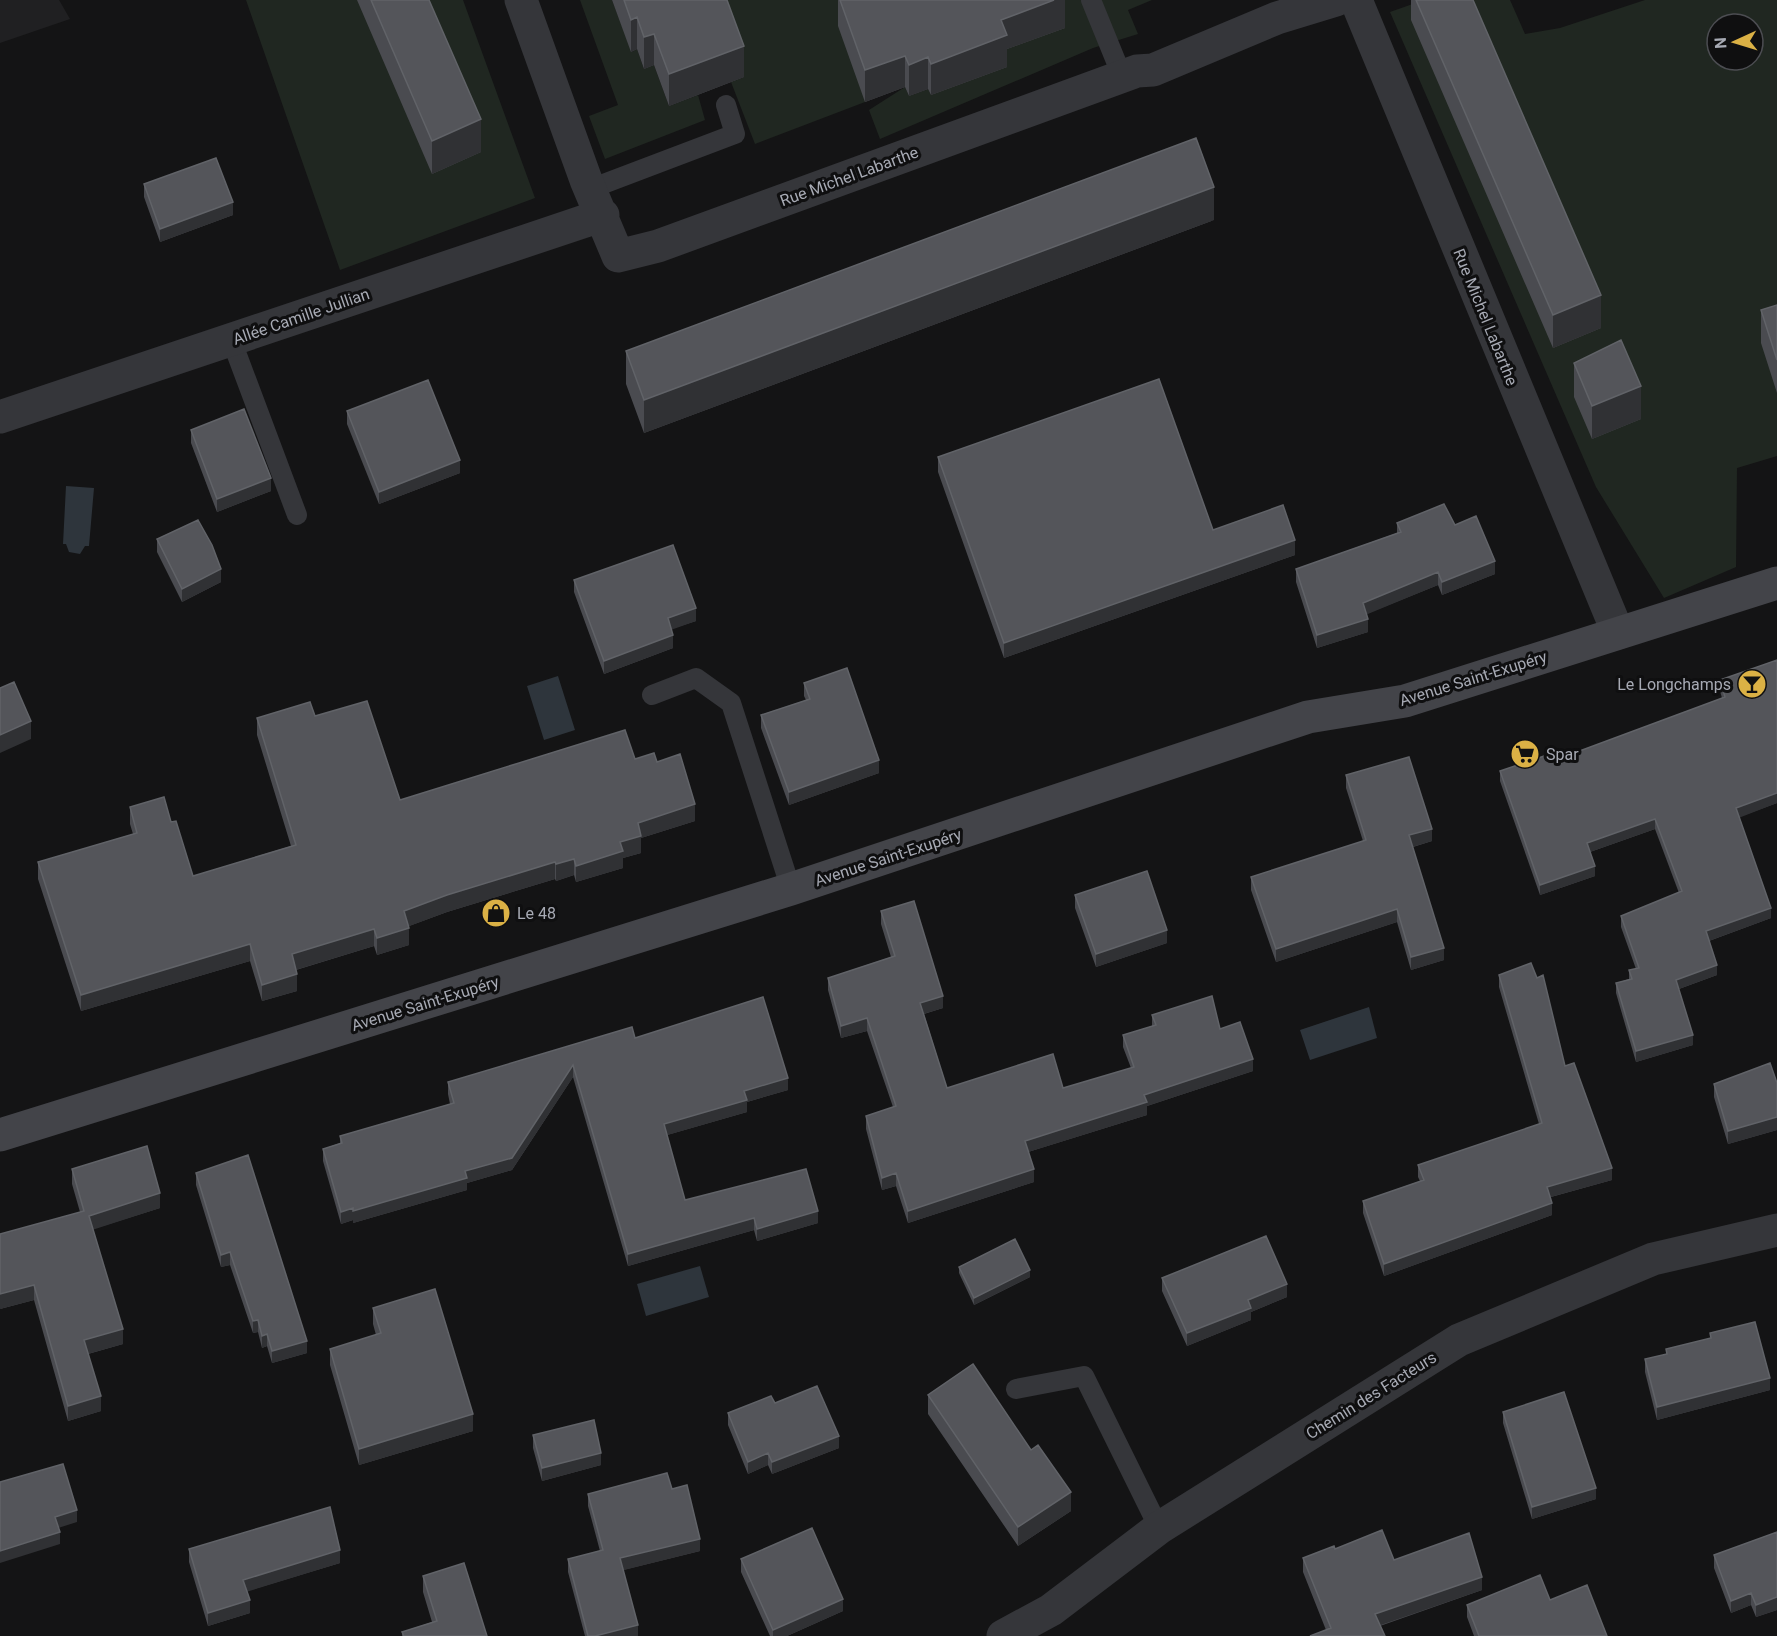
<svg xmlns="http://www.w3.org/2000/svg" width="1777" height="1636" viewBox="0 0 1777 1636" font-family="Roboto,sans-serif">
<rect width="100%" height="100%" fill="#141415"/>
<!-- built -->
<path fill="#202022" d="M 0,0 L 59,0 L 70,19 L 0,43 Z"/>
<!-- green -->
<path fill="#202721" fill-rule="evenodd" d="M 246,0 L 463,0 L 535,198 L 340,270 Z
M 580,0 L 612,0 L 632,52 L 637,49 L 644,69 L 654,65 L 669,106 L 698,95 L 705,120 L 605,159 L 589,116 L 618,105 Z
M 715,0 L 908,0 L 865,102 L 755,144 L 731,82 L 744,77 Z
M 1054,0 L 1152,0 L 1128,10 L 1138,34 L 1093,48 L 880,139 L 869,110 L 905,87 L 909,96 L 928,89 L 931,95 L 1001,52 Z
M 1424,0 L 1510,0 L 1525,34 L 1560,28 L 1645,0 L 1777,0 L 1777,456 L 1737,468 L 1736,567 L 1664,598 L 1596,487 L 1390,12 ZM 1717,24 L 1753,24 L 1753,60 L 1717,60 Z"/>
<!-- water -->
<path fill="#2e353c" d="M 66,486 L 94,488 L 89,546 L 85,546 L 80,554 L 69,552 L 66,544 L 63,544 Z
M 558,676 L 575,730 L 544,740 L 527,686 Z
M 1369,1007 L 1377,1038 L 1310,1060 L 1300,1030 Z
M 700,1266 L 709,1297 L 646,1316 L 637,1284 Z"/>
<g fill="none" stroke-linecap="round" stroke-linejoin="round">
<!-- service -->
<path stroke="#35363a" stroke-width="20" d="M 1091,0 L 1122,76
M 590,189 L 735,134 L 726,105
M 231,339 L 297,515
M 652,695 L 696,678 L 731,703 L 791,889
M 1016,1389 L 1084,1376 L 1159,1528"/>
<!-- minor -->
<path stroke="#35363a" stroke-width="33" d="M 521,0 L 586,180 L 618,256 L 658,246 L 1137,71 L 1153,70 L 1277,18 L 1336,0
M 1356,0 L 1618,633
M 0,417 L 603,215
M 1003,1636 L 1051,1610 L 1159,1528 L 1459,1340 L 1653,1259 L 1777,1230"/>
<!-- secondary -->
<path stroke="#434449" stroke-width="33" d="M 0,1135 L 791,889 L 1308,717 L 1405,701 L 1777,583"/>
</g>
<!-- wall -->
<path fill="#4a4b50" d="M 357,0 L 429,0 L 481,152 L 432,174 Z
M 612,0 L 727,0 L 744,77 L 669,106 L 654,65 L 644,69 L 637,49 L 631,52 Z
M 838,0 L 1065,0 L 1065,28 L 1007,49 L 1007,67 L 931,95 L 928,89 L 909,96 L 905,87 L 865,102 L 838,26 Z
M 1411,0 L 1416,0 L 1601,328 L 1553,348 L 1411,20 Z
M 144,184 L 233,215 L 160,242 L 144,197 Z
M 1214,220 L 644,433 L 626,384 L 626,351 Z
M 1777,305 L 1777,393 L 1761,343 L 1761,310 Z
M 1574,363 L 1641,419 L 1592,439 L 1574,397 Z
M 347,411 L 460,473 L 379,504 L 347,424 Z
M 191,430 L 271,491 L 217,512 L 191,443 Z
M 938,457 L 1213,530 L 1295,555 L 1004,658 L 938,472 Z
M 1397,523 L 1455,525 L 1495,574 L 1442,595 L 1438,585 L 1366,614 L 1368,632 L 1317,648 L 1296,582 L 1296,569 L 1397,533 Z
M 157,539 L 221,582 L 182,602 L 157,552 Z
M 574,580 L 696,621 L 671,629 L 673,648 L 604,674 L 574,592 Z
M 1777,660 L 1777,803 L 1739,817 L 1771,918 L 1709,941 L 1717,975 L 1679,989 L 1693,1045 L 1636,1062 L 1616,993 L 1616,983 L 1629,979 L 1629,970 L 1636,969 L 1621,927 L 1621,916 L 1679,893 L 1655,829 L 1590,852 L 1595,876 L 1540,895 L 1500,781 L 1500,771 L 1558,759 L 1722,698 L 1720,691 L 1720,680 Z
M 804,683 L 879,773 L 789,805 L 761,728 L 761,715 L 806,700 L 804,696 Z
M 315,716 L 400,800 L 635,759 L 657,762 L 695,821 L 641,838 L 641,853 L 623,858 L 623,868 L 576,882 L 574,875 L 556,881 L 555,879 L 447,912 L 409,926 L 409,945 L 377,955 L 374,946 L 296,970 L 297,991 L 262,1001 L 250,961 L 81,1011 L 38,879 L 38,862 L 133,834 L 130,824 L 130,807 L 171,822 L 193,876 L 291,846 L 257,735 L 257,718 Z
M 1346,775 L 1432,841 L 1413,847 L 1444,960 L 1411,970 L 1397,922 L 1276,962 L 1251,890 L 1251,877 L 1363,841 L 1346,788 Z
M 1075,895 L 1167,943 L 1096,967 L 1075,908 Z
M 881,911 L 943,1008 L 924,1014 L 947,1088 L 1063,1088 L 1131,1068 L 1123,1047 L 1123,1035 L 1152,1026 L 1152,1015 L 1220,1029 L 1253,1071 L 1147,1106 L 1147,1115 L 1028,1152 L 1034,1182 L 908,1223 L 896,1186 L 882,1190 L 866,1129 L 866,1116 L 893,1107 L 867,1031 L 841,1038 L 828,990 L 828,978 L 891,957 L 881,924 Z
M 1499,975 L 1565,1066 L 1612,1180 L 1551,1197 L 1552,1215 L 1384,1276 L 1363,1213 L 1363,1201 L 1420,1181 L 1418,1177 L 1418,1165 L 1539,1124 L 1499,987 Z
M 635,1038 L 788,1090 L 747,1102 L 747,1112 L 667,1135 L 685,1200 L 818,1223 L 757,1241 L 754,1230 L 628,1266 L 573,1077 L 512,1170 L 467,1183 L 467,1190 L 353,1223 L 353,1220 L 341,1224 L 323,1161 L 323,1149 L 340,1143 L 340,1136 L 450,1104 L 448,1094 L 448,1082 Z
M 1777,1083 L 1777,1130 L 1728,1144 L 1714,1097 L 1714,1084 Z
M 72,1169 L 160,1208 L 93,1229 L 123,1344 L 88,1354 L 101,1411 L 68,1421 L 34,1300 L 0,1309 L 80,1212 L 72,1184 Z
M 196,1173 L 307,1353 L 272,1363 L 267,1346 L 262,1348 L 258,1332 L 253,1333 L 230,1265 L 221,1267 L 196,1185 Z
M 959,1267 L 1030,1277 L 974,1305 L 959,1273 Z
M 1162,1278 L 1287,1297 L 1251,1312 L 1251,1320 L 1187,1346 L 1162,1291 Z
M 373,1308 L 473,1431 L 359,1465 L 330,1365 L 330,1349 L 376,1335 L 373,1324 Z
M 1666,1349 L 1770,1390 L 1657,1420 L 1645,1372 L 1645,1359 L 1666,1355 Z
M 928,1395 L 1071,1511 L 1018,1546 L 928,1414 Z
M 1503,1412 L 1596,1499 L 1532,1519 L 1503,1423 Z
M 728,1413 L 839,1448 L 772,1474 L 768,1465 L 748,1474 L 728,1425 Z
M 533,1435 L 601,1465 L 542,1481 L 533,1448 Z
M 672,1489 L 700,1551 L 623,1570 L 638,1636 L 585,1636 L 568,1572 L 568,1559 L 600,1551 L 588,1506 L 588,1494 Z
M 1777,1532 L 1777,1610 L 1756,1617 L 1751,1605 L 1731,1613 L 1714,1568 L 1714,1555 Z
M 189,1549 L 340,1563 L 247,1591 L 250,1613 L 208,1626 L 189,1562 Z
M 1335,1549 L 1394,1560 L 1482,1590 L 1380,1626 L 1326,1630 L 1303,1572 L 1303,1558 Z
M 741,1559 L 843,1611 L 787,1636 L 770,1636 L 741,1572 Z
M 423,1576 L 487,1636 L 402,1636 L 402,1632 L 432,1622 L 423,1592 Z
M 1550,1600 L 1607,1636 L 1474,1636 L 1467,1617 L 1467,1605 Z"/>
<!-- shaded-wall -->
<path fill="#303134" d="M 1054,0 L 1065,0 L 1065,28 L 1007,49 L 1007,67 L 931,95 L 931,64 L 1001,20 Z
M 637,17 L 637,49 L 631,52 L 631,20 Z
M 654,34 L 654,65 L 644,69 L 644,37 Z
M 744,46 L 744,77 L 669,106 L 669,74 Z
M 905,56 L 905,87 L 865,102 L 865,70 Z
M 928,57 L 928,89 L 909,96 L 909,65 Z
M 481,119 L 481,152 L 432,174 L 432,141 Z
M 1214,187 L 1214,220 L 644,433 L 644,400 Z
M 233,202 L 233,215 L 160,242 L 160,229 Z
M 1601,295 L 1601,328 L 1553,348 L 1553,315 Z
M 1641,386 L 1641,419 L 1592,439 L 1592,406 Z
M 460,460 L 460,473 L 379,504 L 379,492 Z
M 271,478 L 271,491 L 217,512 L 217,499 Z
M 1295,540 L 1295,555 L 1004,658 L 1004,643 Z
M 1495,561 L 1495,574 L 1442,595 L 1442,582 Z
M 221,569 L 221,582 L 182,602 L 182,589 Z
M 1438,572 L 1438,585 L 1363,616 L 1363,603 Z
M 696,608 L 696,621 L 668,631 L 668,618 Z
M 1368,619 L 1368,632 L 1317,648 L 1317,635 Z
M 673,635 L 673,648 L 604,674 L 604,661 Z
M 31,721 L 31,739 L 0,753 L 0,735 Z
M 879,760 L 879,773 L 789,805 L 789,792 Z
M 1777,793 L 1777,803 L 1736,819 L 1736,808 Z
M 695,804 L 695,821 L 641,838 L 641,853 L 623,858 L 623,868 L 576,882 L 576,866 L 638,823 Z
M 1655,819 L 1655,829 L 1587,853 L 1587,843 Z
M 1432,829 L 1432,841 L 1409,848 L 1409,835 Z
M 574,859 L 574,875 L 556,881 L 556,864 Z
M 555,862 L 555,879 L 447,912 L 404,928 L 404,911 L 447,895 Z
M 1595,866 L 1595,876 L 1540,895 L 1540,885 Z
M 1771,908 L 1771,918 L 1706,942 L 1706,931 Z
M 1397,909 L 1397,922 L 1276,962 L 1276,949 Z
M 409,928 L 409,945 L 377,955 L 377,938 Z
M 374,929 L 374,946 L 292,971 L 292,954 Z
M 1167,930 L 1167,943 L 1096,967 L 1096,954 Z
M 250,944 L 250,961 L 81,1011 L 81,995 Z
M 1444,948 L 1444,960 L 1411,970 L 1411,957 Z
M 1717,965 L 1717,975 L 1676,990 L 1676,980 Z
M 297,974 L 297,991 L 262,1001 L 262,985 Z
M 943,996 L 943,1008 L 920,1015 L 920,1003 Z
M 867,1018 L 867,1031 L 841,1038 L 841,1026 Z
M 1693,1035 L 1693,1045 L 1636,1062 L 1636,1051 Z
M 1253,1059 L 1253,1071 L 1147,1106 L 1147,1115 L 1025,1153 L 1025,1141 L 1144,1095 Z
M 573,1065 L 573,1077 L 512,1170 L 467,1183 L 467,1190 L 353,1223 L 353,1211 L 465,1171 Z
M 788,1078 L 788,1090 L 747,1102 L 747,1112 L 664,1136 L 664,1124 L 744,1091 Z
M 1777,1117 L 1777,1130 L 1728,1144 L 1728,1131 Z
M 1612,1168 L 1612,1180 L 1547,1198 L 1547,1187 Z
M 1034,1169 L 1034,1182 L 908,1223 L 908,1211 Z
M 896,1173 L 896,1186 L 882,1190 L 882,1178 Z
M 160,1193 L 160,1208 L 89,1231 L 89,1216 Z
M 1552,1203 L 1552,1215 L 1384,1276 L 1384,1264 Z
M 353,1208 L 353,1220 L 341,1224 L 341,1212 Z
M 818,1211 L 818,1223 L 757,1241 L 757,1229 Z
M 754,1218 L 754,1230 L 628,1266 L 628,1254 Z
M 230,1252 L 230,1265 L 221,1267 L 221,1255 Z
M 1030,1270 L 1030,1277 L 974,1305 L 974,1298 Z
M 1287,1284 L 1287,1297 L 1251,1312 L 1251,1320 L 1187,1346 L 1187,1333 L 1248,1300 Z
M 34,1285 L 34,1300 L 0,1309 L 0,1294 Z
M 258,1320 L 258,1332 L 253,1333 L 253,1321 Z
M 123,1329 L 123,1344 L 84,1355 L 84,1340 Z
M 267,1334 L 267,1346 L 262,1348 L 262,1336 Z
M 307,1341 L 307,1353 L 272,1363 L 272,1351 Z
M 1770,1378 L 1770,1390 L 1657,1420 L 1657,1407 Z
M 101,1396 L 101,1411 L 68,1421 L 68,1406 Z
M 473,1414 L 473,1431 L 359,1465 L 359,1449 Z
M 839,1436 L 839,1448 L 772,1474 L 772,1462 Z
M 601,1453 L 601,1465 L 542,1481 L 542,1468 Z
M 768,1453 L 768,1465 L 748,1474 L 748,1462 Z
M 1596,1488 L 1596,1499 L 1532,1519 L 1532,1507 Z
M 1071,1492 L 1071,1511 L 1018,1546 L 1018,1527 Z
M 77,1510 L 77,1522 L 55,1529 L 55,1517 Z
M 60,1532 L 60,1544 L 0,1563 L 0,1551 Z
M 700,1539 L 700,1551 L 620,1571 L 620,1558 Z
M 340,1550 L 340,1563 L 243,1593 L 243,1580 Z
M 1482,1577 L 1482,1590 L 1375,1627 L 1375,1614 Z
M 1751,1593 L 1751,1605 L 1731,1613 L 1731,1601 Z
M 1777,1597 L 1777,1610 L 1756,1617 L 1756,1605 Z
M 843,1599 L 843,1611 L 787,1636 L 773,1636 L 773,1630 Z
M 250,1600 L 250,1613 L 208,1626 L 208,1613 Z
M 638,1625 L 638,1636 L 595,1636 Z"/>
<!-- building -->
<path fill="#54555a" stroke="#616368" stroke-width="1.5" d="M 371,0 L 429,0 L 481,119 L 432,141 Z
M 624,0 L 727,0 L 744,46 L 669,74 L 654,34 L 644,37 L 637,17 L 631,20 Z
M 840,0 L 1054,0 L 1001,20 L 1007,35 L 931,64 L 928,57 L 909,65 L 905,56 L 865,70 Z
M 1416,0 L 1473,0 L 1601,295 L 1553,315 Z
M 1196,138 L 1214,187 L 644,400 L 626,351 Z
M 216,158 L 233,202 L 160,229 L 144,184 Z
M 1777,305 L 1777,360 L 1761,310 Z
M 1621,340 L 1641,386 L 1592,406 L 1574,363 Z
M 1159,379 L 1213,530 L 1283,505 L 1295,540 L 1004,643 L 938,457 Z
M 428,380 L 460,460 L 379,492 L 347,411 Z
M 244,409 L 271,478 L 217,499 L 191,430 Z
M 1444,504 L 1455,525 L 1476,516 L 1495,561 L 1442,582 L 1438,572 L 1363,603 L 1368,619 L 1317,635 L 1296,569 L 1401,532 L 1397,523 Z
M 198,520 L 212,545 L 221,569 L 182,589 L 157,539 Z
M 673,545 L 696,608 L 668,618 L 673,635 L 604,661 L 574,580 Z
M 1777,660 L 1777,793 L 1736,808 L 1771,908 L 1706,931 L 1717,965 L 1676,980 L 1693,1035 L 1636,1051 L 1616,983 L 1632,979 L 1629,970 L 1639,968 L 1621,916 L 1682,891 L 1655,819 L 1587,843 L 1595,866 L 1540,885 L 1500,771 L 1556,752 L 1558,759 L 1725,697 L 1720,680 Z
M 847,668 L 879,760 L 789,792 L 761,715 L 810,699 L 804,683 Z
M 14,682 L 31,721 L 0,735 L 0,688 Z
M 367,701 L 400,800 L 625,730 L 635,759 L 654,753 L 657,762 L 680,754 L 695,804 L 638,823 L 641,836 L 620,842 L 623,851 L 576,866 L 574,859 L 556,864 L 555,862 L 447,895 L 404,911 L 409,928 L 377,938 L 374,929 L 292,954 L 297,974 L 262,985 L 250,944 L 81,995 L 38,862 L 137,833 L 130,807 L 164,797 L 171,822 L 176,821 L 193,876 L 296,845 L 257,718 L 310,702 L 315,716 Z
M 1409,757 L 1432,829 L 1409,835 L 1444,948 L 1411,957 L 1397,909 L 1276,949 L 1251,877 L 1366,840 L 1346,775 Z
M 1147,871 L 1167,930 L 1096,954 L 1075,895 Z
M 914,901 L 943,996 L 920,1003 L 947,1088 L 1053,1054 L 1063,1088 L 1134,1067 L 1123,1035 L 1156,1025 L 1152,1015 L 1212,996 L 1220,1029 L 1240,1022 L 1253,1059 L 1144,1095 L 1147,1102 L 1025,1141 L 1034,1169 L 908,1211 L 896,1173 L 882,1178 L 866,1116 L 896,1106 L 867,1018 L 841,1026 L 828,978 L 895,956 L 881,911 Z
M 1531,963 L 1537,978 L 1543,975 L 1565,1066 L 1574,1063 L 1612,1168 L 1547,1187 L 1552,1203 L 1384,1264 L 1363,1201 L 1424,1180 L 1418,1165 L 1542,1123 L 1499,975 Z
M 763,997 L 788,1078 L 744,1091 L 747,1100 L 664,1124 L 685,1200 L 806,1169 L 818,1211 L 757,1229 L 754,1218 L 628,1254 L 573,1065 L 512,1158 L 465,1171 L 467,1178 L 353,1211 L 353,1208 L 341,1212 L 323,1149 L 342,1143 L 340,1136 L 454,1103 L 448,1082 L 632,1027 L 635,1038 Z
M 1770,1063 L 1777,1083 L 1777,1117 L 1728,1131 L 1714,1084 Z
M 147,1146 L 160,1193 L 89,1216 L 123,1329 L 84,1340 L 101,1396 L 68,1406 L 34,1285 L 0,1294 L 0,1234 L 84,1211 L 72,1169 Z
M 248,1155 L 307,1341 L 272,1351 L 267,1334 L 262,1336 L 258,1320 L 253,1321 L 230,1252 L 221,1255 L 196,1173 Z
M 1266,1236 L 1287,1284 L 1248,1300 L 1251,1308 L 1187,1333 L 1162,1278 Z
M 1015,1239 L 1030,1270 L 974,1298 L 959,1267 Z
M 435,1289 L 473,1414 L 359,1449 L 330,1349 L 381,1333 L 373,1308 Z
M 1755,1322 L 1770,1378 L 1657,1407 L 1645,1359 L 1667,1354 L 1666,1349 L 1711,1338 L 1710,1333 Z
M 973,1364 L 1031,1450 L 1038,1445 L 1071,1492 L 1018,1527 L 928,1395 Z
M 817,1386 L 839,1436 L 772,1462 L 768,1453 L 748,1462 L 728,1413 L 771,1396 L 775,1403 Z
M 1564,1392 L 1596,1488 L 1532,1507 L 1503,1412 Z
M 594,1420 L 601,1453 L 542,1468 L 533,1435 Z
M 63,1464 L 77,1510 L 55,1517 L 60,1532 L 0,1551 L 0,1482 Z
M 667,1473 L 672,1489 L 687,1485 L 700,1539 L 620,1558 L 638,1625 L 595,1636 L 588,1636 L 568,1559 L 603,1550 L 588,1494 Z
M 330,1507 L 340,1550 L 243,1580 L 250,1600 L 208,1613 L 189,1549 Z
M 812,1528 L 843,1599 L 773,1630 L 741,1559 Z
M 1382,1530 L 1394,1560 L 1469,1533 L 1482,1577 L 1375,1614 L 1385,1636 L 1310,1636 L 1331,1628 L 1303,1558 L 1334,1546 L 1335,1549 Z
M 1777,1532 L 1777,1597 L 1756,1605 L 1751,1593 L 1731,1601 L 1714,1555 Z
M 464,1563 L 487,1636 L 404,1636 L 402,1632 L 437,1621 L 423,1576 Z
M 1540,1575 L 1550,1600 L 1587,1585 L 1607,1636 L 1479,1636 L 1467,1605 Z"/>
<!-- icons -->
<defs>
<g id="bar-disc" transform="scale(1.5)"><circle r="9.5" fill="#dbb145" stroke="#0f0f10"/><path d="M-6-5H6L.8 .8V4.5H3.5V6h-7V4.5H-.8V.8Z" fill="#111"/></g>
<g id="supermarket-disc" transform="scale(1.5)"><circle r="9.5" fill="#dbb145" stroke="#0f0f10"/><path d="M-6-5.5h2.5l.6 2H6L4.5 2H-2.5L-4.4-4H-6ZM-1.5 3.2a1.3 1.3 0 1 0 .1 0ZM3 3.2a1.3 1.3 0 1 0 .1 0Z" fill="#111"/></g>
<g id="shop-disc" transform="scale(1.5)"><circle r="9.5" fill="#dbb145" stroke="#0f0f10"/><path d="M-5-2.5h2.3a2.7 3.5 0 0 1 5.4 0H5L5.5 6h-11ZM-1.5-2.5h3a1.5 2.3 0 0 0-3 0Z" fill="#111"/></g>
</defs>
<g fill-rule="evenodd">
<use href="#bar-disc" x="1752" y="684"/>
<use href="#supermarket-disc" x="1525" y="754"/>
<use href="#shop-disc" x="496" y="913"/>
</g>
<g text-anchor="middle" stroke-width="6" stroke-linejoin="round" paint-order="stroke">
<!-- street labels -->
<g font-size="16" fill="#a7aab4" stroke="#0f0f10">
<text transform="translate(849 176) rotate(-20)" y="6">Rue Michel Labarthe</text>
<text transform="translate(301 316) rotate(-19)" y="6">Allée Camille Jullian</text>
<text transform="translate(1486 317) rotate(68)" y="6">Rue Michel Labarthe</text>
<text transform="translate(1473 678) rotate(-17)" y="6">Avenue Saint-Exupéry</text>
<text transform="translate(888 857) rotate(-18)" y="6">Avenue Saint-Exupéry</text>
<text transform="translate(425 1003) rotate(-17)" y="6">Avenue Saint-Exupéry</text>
<text transform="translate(1371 1395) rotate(-32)" y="6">Chemin des Facteurs</text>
</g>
<!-- poi labels -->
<g font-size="16" fill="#a7aab4" stroke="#0f0f10" text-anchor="start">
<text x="1731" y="690" text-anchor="end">Le Longchamps</text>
<text x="1546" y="760">Spar</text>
<text x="517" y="919">Le 48</text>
</g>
</g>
<!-- north arrow -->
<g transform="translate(1735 42) rotate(266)"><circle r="28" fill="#0f0f10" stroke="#4c4d52" stroke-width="1.5"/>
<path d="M0-4.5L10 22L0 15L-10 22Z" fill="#dbb145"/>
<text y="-9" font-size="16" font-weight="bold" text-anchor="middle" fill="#a7aab4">N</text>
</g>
</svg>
